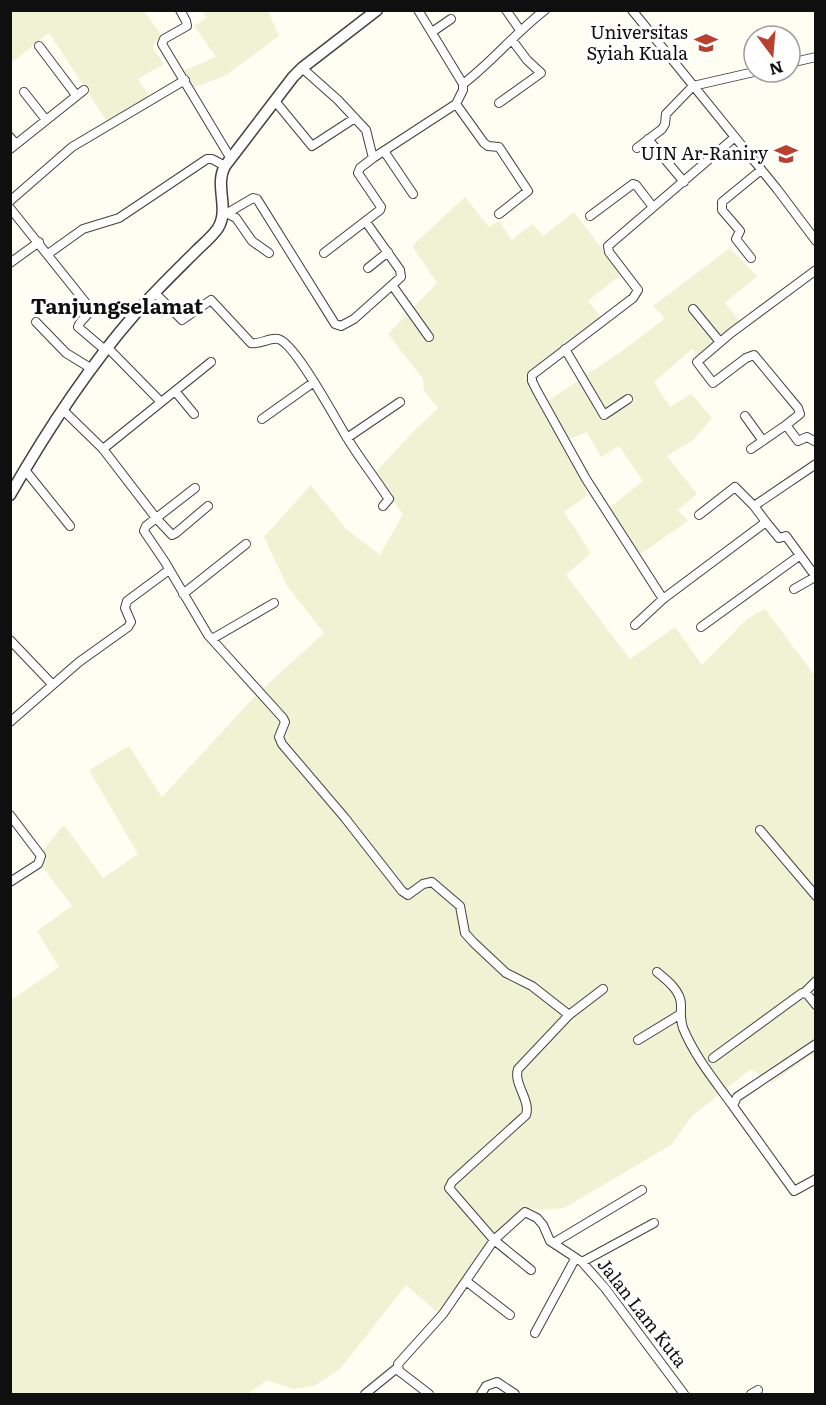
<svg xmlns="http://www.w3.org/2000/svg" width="826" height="1405" viewBox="0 0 826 1405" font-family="Literata,serif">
<rect width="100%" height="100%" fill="#fefef2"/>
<!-- farmland -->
<path fill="#f0f3d3" d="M 11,11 L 144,11 L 163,37 L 155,42 L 153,48 L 164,64 L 138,79 L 151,99 L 108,123 L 49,33 L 11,63 Z
M 202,11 L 268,11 L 279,36 L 225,76 L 192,88 L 180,72 L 216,57 L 194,26 L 207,18 Z
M 465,197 L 489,227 L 499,221 L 512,240 L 532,224 L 543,236 L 574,212 L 621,274 L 588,301 L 603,320 L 532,381 L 542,405 L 629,346 L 663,320 L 663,316 L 653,306 L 730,248 L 757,276 L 725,303 L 741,323 L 701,358 L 692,349 L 654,382 L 670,407 L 691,394 L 712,418 L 693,440 L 667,456 L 697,494 L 678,510 L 688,521 L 639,555 L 609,508 L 643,481 L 619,446 L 601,457 L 587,432 L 565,441 L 588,495 L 564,512 L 591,553 L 566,575 L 630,659 L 675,627 L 702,665 L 747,619 L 765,609 L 815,676 L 815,1056 L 808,1057 L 772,1083 L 751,1069 L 691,1117 L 671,1145 L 564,1208 L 540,1210 L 528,1208 L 512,1216 L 486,1245 L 438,1313 L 406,1285 L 340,1369 L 314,1386 L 293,1389 L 267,1380 L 248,1394 L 11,1394 L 11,1000 L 59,967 L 37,931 L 72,906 L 36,858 L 64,825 L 103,878 L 138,854 L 89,770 L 129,746 L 162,797 L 257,694 L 324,633 L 287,586 L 264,537 L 311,485 L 346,529 L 380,555 L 403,514 L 373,475 L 412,433 L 438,408 L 424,391 L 423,379 L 388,334 L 437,283 L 412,246 Z"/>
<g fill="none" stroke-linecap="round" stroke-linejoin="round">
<!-- minor casing -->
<g stroke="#424242" stroke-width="10">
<path id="minor" d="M 180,10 L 186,21 L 187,26 L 164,39 L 162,44 L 231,159
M 418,10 L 463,84 L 463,90 L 456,104
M 506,10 L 520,30
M 632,10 L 777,189 L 816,241
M 432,32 L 451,19
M 39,46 L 76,95
M 790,63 L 816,57
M 302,68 L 338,100 L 366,130 L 373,158 L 456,104 L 484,143 L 488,146 L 499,147 L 528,191 L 499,214
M 463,84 C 492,62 515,33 545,10
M 24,92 L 46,120
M 275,101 L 312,146 L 355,118
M 499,103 L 541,73 L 527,60 L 512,40
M 10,137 L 16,144
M 648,139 L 684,182
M 637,148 L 662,129 L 665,124 L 666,114 L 693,86 L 754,72
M 10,149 L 84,90
M 384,151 L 413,194
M 10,201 L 72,147 L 185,80
M 10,208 L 90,308 C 90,316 80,319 78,327 L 105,350
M 228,214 L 236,218 L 252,241 L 269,253
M 224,215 L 253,198 L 257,199 L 335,324 L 341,326 L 354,319 L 401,277 L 400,270 L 366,222
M 590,216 L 633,184 L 636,185 L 653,207
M 324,253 L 380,210 L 381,207 L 358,173 L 360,168 L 373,158
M 48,254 L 83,229 L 119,218 L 207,159 L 212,159 L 225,166
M 751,258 L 736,239 L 740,231 L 722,210 L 722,202 L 761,170
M 10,263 L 39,242
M 368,268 L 388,252
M 816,270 L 731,333 L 697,362 L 713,383 L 746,358 L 754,355 L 798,408 L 800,414 L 786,425 L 798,441 L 807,437 L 816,442
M 392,285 L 429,337
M 155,293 L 182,320 L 211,300 L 251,343 C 260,345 270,337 278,339 C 295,342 338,424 349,441 C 361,460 374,477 386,495 L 389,499 L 383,506
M 693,309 L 720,342
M 36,322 L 66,353 L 92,369
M 107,347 L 161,402
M 565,349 L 604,415 L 628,399
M 175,391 L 194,414
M 64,411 L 103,449 L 156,518 L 172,535 L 176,533 L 208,506
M 745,416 L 763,441
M 262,419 L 314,382
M 347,438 L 400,402
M 103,449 L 211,362
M 751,449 L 786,425
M 25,470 L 70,526
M 195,488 L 146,526 L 144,531 L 165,562 L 208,635 L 283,718 L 285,722 L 279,737 L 282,744 L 345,818 L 402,891 L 408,895 L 423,884 L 432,882 L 460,906 L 465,933 L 473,942 L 506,973 L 532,986 L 569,1015
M 699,515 L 735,487 L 754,506
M 766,522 L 779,538 L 786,536 L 816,577
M 794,589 L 815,577
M 183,594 L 246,544
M 663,599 L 586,479 L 537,391 L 532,381 L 532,375 L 633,298 L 638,290 L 609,252 L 608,246 L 735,137
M 635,625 L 663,599 L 766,522 L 754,506 L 816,464
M 701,627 L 799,556
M 212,639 L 274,603
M 10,640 L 52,684
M 10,722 L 79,662 L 128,627 L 131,622 L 125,608 L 127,601 L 169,570
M 10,815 L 41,856 L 38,864 L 10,882
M 760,830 L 816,896
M 657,972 C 667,980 681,991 681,1005 C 681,1014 680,1019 683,1028 C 695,1057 715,1081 733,1106
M 805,992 L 816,981
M 638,1040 L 679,1015
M 816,1044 L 737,1097 L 733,1106 L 794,1191 L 816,1179
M 713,1058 L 802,993 L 807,994 L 816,1005
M 555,1242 L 642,1190
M 582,1262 L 654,1223
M 531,1270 L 494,1240 L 449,1188 L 452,1182 L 526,1115 C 531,1100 513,1084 518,1069 L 569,1015 L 603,989
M 466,1281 L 510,1315
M 535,1333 L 575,1259
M 365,1394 L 397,1368
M 429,1394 L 399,1371 L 398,1364 L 443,1314 L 494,1240 L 525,1212 L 537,1218 L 543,1225 L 550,1241 L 582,1262 L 605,1288 L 684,1394
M 481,1394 L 486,1386 L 497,1382 L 515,1394
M 751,1394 L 758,1390"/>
</g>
<!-- tertiary casing -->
<g stroke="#424242" stroke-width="13">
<path id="tertiary" d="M 10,495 C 46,432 87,369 135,314 C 154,292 175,272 196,251 C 203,244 212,237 218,228 C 230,209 214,185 225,166 L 293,77 L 302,68 L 377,10"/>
</g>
<!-- minor -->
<use href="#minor" stroke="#fff" stroke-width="8"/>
<!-- tertiary -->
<use href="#tertiary" stroke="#fff" stroke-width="10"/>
</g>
<!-- icons -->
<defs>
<g id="university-bare" transform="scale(1.8)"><path d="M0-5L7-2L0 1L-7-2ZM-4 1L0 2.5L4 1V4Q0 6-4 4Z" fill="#b7402f" stroke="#fff" stroke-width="2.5" paint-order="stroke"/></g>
</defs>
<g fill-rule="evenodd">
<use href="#university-bare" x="706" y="43"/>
<use href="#university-bare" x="786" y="154"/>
</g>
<g text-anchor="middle" stroke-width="6" stroke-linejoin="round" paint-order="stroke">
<!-- poi labels -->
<g font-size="18" fill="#0f0f0f" stroke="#fff" text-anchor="end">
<text x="688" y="39">Universitas<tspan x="688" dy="21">Syiah Kuala</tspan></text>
<text x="768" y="160">UIN Ar-Raniry</text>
</g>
<!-- street labels -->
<g font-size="18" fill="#0f0f0f" stroke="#fff">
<text transform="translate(642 1313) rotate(52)" y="6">Jalan Lam Kuta</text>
</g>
<!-- quarter labels -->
<g font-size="21" font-weight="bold" fill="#0f0f0f" stroke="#fff">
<text x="117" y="314">Tanjungselamat</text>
</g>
</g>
<!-- border -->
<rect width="826" height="1405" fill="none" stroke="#0f0f0f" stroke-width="24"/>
<!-- north arrow -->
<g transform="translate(772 54) rotate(164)"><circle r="28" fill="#ffffff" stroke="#9f9f9f" stroke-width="1.5"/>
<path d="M0-4.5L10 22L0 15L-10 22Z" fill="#b7402f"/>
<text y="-9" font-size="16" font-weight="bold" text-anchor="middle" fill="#0f0f0f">N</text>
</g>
</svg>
